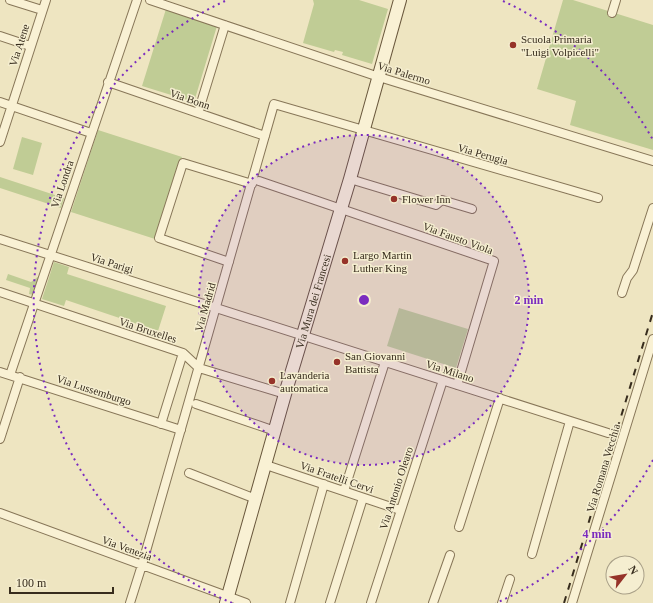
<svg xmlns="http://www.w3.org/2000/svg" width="653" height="603" viewBox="0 0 653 603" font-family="'Times New Roman',serif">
<rect width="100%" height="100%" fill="#eee5c1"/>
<!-- green -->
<path fill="#c0cc95" d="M 313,0 L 359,0 L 388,9 L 372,64 L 342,55 L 343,52 L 335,50 L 334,52 L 303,43 L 314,4 Z
M 563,0 L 573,0 L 653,25 L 653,150 L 570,125 L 576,101 L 537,89 Z
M 166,9 L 217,26 L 194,102 L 142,86 Z
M 98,130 L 182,157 L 155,239 L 71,212 Z
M 22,137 L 42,143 L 33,175 L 13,169 Z
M 0,177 L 64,198 L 61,208 L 0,188 Z
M 54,262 L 69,267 L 67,274 L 166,306 L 158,331 L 66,300 L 64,306 L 42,299 Z
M 8,274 L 31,282 L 39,276 L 33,295 L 29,294 L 30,288 L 6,280 Z
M 399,308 L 468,329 L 456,368 L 387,346 Z"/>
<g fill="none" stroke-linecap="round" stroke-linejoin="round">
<!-- street casing -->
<g stroke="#877658" stroke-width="10">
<path id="street" d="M 10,0 L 42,10
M 150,0 L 379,77 L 653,161
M 612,13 L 616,0
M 0,36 L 30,46
M 108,82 L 265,136
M 0,102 L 91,133
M 198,113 L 225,25
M 0,142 L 46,0
M 350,179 L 436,205 L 442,200 L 472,209
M 259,181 L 494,261 L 457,385
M 0,239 L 608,433
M 229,262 L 159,238 L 183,163 L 252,184
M 0,292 L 183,353 L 199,368 L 285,394
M 622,293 L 627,278 L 633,270 L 653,208
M 0,372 L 181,430
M 10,375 L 137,0
M 196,404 L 275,431
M 161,424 L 183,353
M 0,439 L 20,377
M 266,465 L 400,510
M 189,473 L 256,499
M 344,491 L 385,362
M 0,513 L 246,603
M 459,527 L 500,398
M 532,554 L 570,421
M 130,603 L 142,565 L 274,104 L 598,198
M 290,603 L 324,484
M 330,603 L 363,498
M 371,603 L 443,380
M 433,603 L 450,555
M 502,603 L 510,579
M 572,603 L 653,339"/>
</g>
<!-- secondary casing -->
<g stroke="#69573c" stroke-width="14">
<g id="secondary">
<path id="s1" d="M 226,603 L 285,394 L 350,179 L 400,0"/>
</g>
</g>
<!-- street -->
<use href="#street" stroke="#f9f1d4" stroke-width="8"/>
<!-- secondary -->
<use href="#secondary" stroke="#f9f1d4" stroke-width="12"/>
<!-- rail -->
<path stroke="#372c1d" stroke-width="2" stroke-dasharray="7 7" stroke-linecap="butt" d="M 564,603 L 653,312"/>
</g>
<!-- distance rings -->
<circle cx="364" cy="300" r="165" fill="#7b2cbf" fill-opacity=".12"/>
<g fill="none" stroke="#7b2cbf" stroke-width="2" stroke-dasharray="2 4">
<circle cx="364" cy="300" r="165"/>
<path d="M653 460A330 330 0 0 1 496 603M232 603A330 330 0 0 1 225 1M503 1A330 330 0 0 1 653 140"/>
</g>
<!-- markers -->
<g fill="#963329" stroke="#f5eed0" stroke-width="1.5">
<circle cx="513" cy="45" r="4"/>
<circle cx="394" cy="199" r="4"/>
<circle cx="345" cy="261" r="4"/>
<circle cx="337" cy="362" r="4"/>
<circle cx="272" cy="381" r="4"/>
</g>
<g text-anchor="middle" stroke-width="3" stroke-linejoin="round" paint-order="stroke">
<!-- poi labels -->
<g font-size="11" fill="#372c1d" stroke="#f5eed0" text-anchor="start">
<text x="521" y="43">Scuola Primaria<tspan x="521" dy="13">"Luigi Volpicelli"</tspan></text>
<text x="402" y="203">Flower Inn</text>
<text x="353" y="259">Largo Martin<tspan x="353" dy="13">Luther King</tspan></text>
<text x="345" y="360">San Giovanni<tspan x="345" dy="13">Battista</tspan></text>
<text x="280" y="379">Lavanderia<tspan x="280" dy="13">automatica</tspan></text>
</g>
<!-- street labels -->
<g font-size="11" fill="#372c1d" stroke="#f5eed0">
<text transform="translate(19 45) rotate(-72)" y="4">Via Atene</text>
<text transform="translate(404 73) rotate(17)" y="4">Via Palermo</text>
<text transform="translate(190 99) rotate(19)" y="4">Via Bonn</text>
<text transform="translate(483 154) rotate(16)" y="4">Via Perugia</text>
<text transform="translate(62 184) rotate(-71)" y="4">Via Londra</text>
<text transform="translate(458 238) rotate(20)" y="4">Via Fausto Viola</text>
<text transform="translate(112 263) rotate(18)" y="4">Via Parigi</text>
<text dy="4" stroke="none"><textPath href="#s1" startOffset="314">Via Mura dei Francesi</textPath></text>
<text transform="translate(205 307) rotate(-74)" y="4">Via Madrid</text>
<text transform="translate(148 330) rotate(18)" y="4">Via Bruxelles</text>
<text transform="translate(450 371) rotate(18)" y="4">Via Milano</text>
<text transform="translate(94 390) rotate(18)" y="4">Via Lussemburgo</text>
<text transform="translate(603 468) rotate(-73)" y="4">Via Romana Vecchia</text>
<text transform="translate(337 477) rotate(19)" y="4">Via Fratelli Cervi</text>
<text transform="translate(396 488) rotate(-72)" y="4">Via Antonio Olearo</text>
<text transform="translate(127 548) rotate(20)" y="4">Via Venezia</text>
</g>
</g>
<circle cx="364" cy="300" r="6" fill="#7b2cbf" stroke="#f5eed0" stroke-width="2"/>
<g font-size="12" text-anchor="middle" font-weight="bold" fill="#7b2cbf" stroke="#f5eed0" stroke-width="3" stroke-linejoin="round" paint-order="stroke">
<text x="529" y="304">2 min</text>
<text x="597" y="538">4 min</text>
</g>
<!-- north arrow -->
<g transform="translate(625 575) rotate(59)"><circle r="19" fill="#f5eed0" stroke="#a9a088"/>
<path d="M0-3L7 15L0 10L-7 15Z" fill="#963329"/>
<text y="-6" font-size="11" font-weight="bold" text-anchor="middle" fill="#372c1d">N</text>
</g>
<!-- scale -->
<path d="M10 587v6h103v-6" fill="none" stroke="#372c1d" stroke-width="2"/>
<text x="16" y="587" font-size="12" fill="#372c1d" stroke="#f5eed0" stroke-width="3" paint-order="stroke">100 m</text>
</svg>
